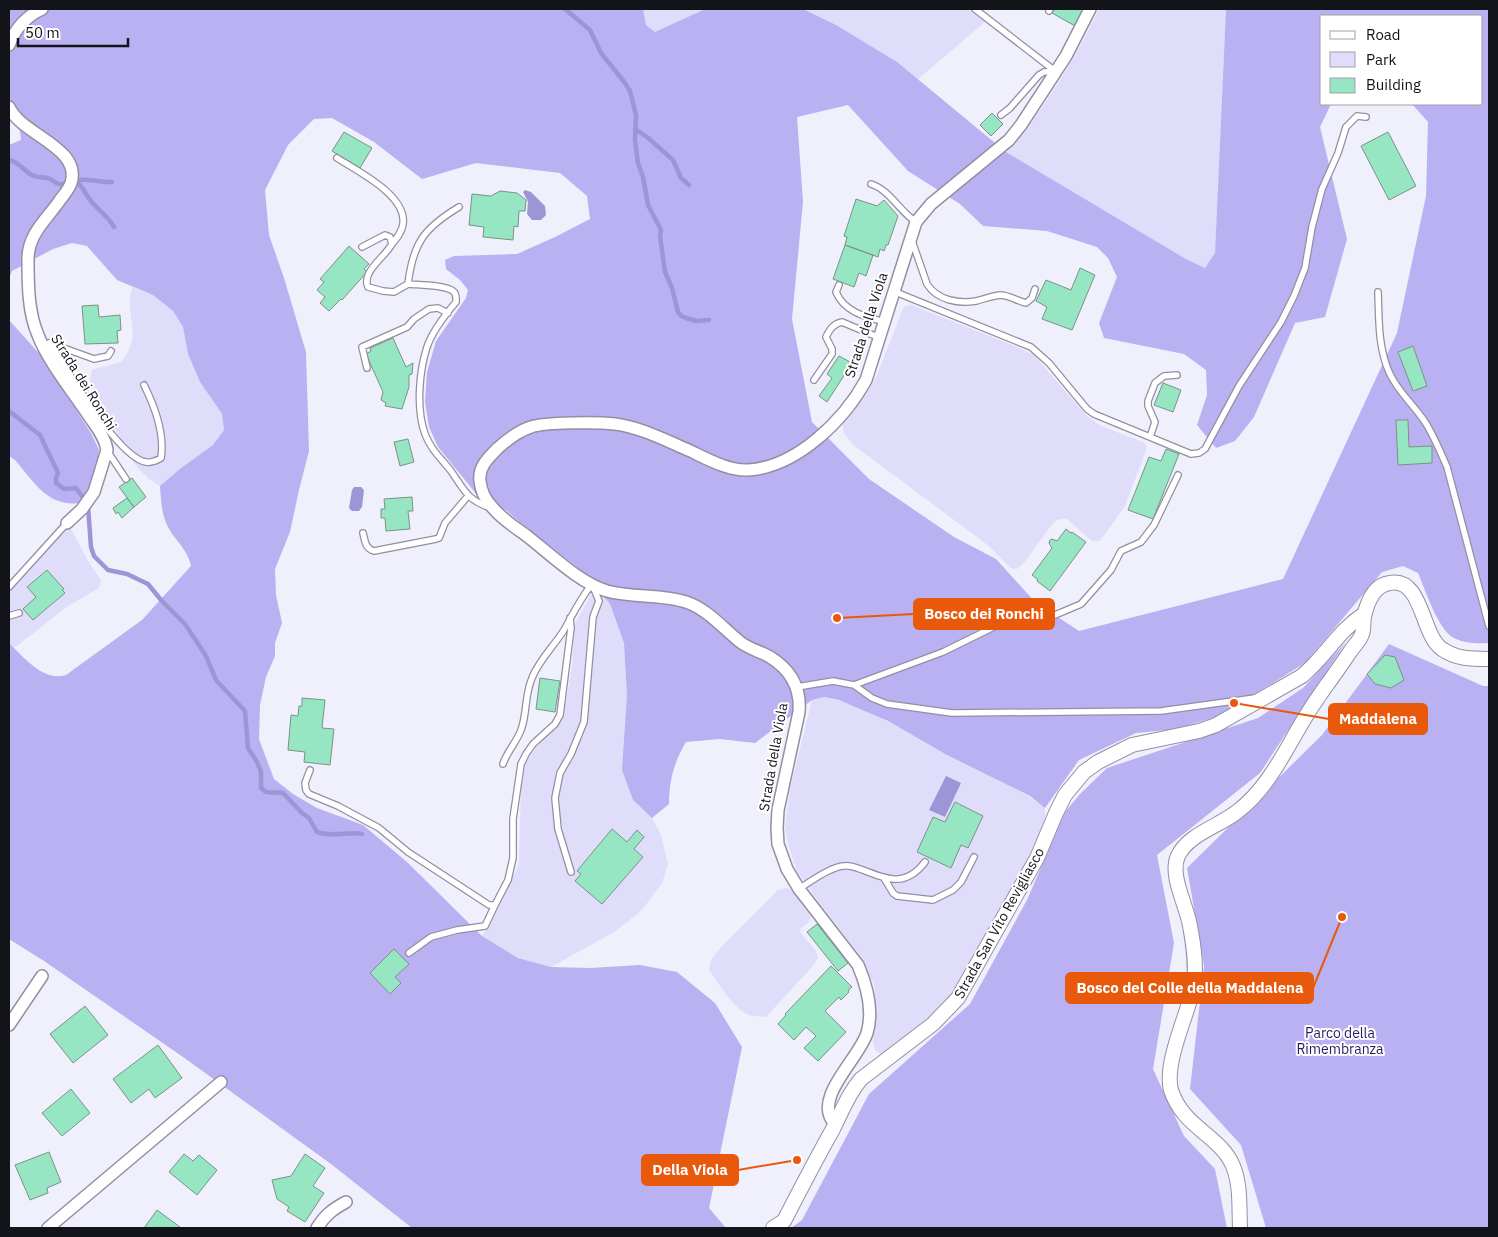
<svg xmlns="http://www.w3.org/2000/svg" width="1498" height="1237" viewBox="0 0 1498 1237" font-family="'IBM Plex Sans',sans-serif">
<rect width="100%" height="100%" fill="#f0effc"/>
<!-- green -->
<path fill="#e0ddfa" d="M 643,9 L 705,9 L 655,32 L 646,25 Z
M 803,9 L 968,9 L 985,22 L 917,80 Z
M 1099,9 L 1226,9 L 1215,254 L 1205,268 L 1186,259 L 1006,152 C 1042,113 1076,58 1099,9 Z
M 133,287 L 153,295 L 173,311 L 183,327 L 188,354 L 200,382 L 222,414 L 224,430 L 213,445 L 181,468 L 160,486 L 149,479 L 135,465 L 96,394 L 90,380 L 92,370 L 121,362 C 125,357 129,351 131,345 C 137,326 124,305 133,287 Z
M 911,305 L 1020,348 L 1034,355 L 1040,362 L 1085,414 L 1099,425 L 1145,443 L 1147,448 L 1125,506 L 1100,541 L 1092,541 L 1067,519 L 1059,519 L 1053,523 L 1023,564 L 1017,569 L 1010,568 L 989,546 L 852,444 L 843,432 L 843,424 L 868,392 L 877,375 L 902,311 L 905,306 Z
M 61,523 L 64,523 L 70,527 L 88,561 L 101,580 L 99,588 L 65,608 L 17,646 L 12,646 L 9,643 L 9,582 Z
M 596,592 L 603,595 L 610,604 L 624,643 L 633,800 L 652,818 L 661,835 L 668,864 L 662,883 L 642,910 L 616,931 L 551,967 L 518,958 L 482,936 L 495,915 L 519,864 L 521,783 L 526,762 L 537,747 L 563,719 L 572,666 L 575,624 L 590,596 Z
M 824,697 C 868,706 906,733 945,754 C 979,771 1015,785 1045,808 L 1045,822 L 1020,876 L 948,999 C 931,1017 903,1045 881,1055 L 875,1050 L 873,1041 L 876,1017 L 874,985 L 861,957 L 818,901 L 797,871 L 789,848 L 785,828 L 790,789 L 812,700 Z
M 786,888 L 792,890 L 811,917 L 808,923 L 801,928 L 800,932 L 816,951 L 818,958 L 812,967 L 766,1017 C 761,1016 754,1017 749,1015 C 733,1008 719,984 709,970 L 711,960 L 723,945 L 778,890 Z"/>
<!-- forest -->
<path fill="#b9b1f2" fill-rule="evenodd" d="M 9,9 L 643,9 L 646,25 L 655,32 L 705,9 L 803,9 L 836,25 L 897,62 L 1006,152 L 1186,259 L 1205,268 L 1215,253 L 1226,9 L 1489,9 L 1489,643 C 1479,644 1463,643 1454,638 C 1438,630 1425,589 1418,573 L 1403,566 L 1382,572 L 1305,663 L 1221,715 L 1177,729 L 1136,733 L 1079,760 L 1045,808 L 1030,796 L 945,754 L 888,721 L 839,700 L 824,697 L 812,700 L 755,743 L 720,739 L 686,742 C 674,762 669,781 669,804 L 652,818 L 633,800 L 622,770 L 627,696 L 624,643 L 610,604 L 594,584 L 577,567 L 541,541 L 507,511 L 478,496 L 438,447 L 429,427 L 425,402 L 427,372 L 436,341 L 466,298 L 468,290 L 460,280 L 446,269 L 445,260 L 454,256 L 517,254 L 555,237 L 590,219 L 587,196 L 560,173 L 476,163 L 422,179 L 374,142 L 332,118 L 314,119 L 288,145 L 265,190 L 269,235 L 284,278 L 306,352 L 309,451 L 299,490 L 290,532 L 275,569 L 276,595 L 282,623 L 275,643 L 275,656 L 266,677 L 260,705 L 259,739 L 274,779 L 293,794 L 317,808 L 363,825 L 407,862 L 482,936 L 518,958 L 551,967 L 590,968 L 640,965 L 677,972 L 715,1003 L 742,1047 L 709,1208 L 726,1228 L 412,1228 L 331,1164 L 183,1057 L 44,961 L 9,939 L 9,643 C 24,657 43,682 66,675 L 142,620 L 191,566 C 188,549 174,540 167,525 C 161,512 161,499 160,486 L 181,468 L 213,445 L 224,430 L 222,414 L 200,382 L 188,354 L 183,327 L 173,311 L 153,295 L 117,280 L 87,246 L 72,243 L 53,249 L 12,271 L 9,279 L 9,145 L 21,140 L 20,131 L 9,119 ZM 1322,16 L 1482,16 L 1482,104 L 1412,104 L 1428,122 L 1426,196 L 1397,333 L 1283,579 L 1079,631 L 1035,602 L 996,559 L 954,537 L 869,479 L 812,422 L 792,319 L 803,202 L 797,117 L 848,105 L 908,171 L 960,204 L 983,226 L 1047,231 L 1097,247 L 1108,258 L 1117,277 L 1099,323 L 1104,338 L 1184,354 L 1206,370 L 1207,395 L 1197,425 L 1216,448 L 1235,441 L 1254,417 L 1295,323 L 1325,317 L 1347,239 L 1320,127 L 1331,104 L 1322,104 Z
M 9,317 L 9,320 L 46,361 L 92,435 L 99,450 L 98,464 L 89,492 L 81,503 C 47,507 35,483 15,460 L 9,456 Z
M 1346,642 L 1260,773 L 1157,855 L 1174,943 L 1153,1069 L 1184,1136 L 1215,1169 L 1227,1228 L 791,1228 L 802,1220 L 869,1094 L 970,1004 L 1027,900 L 1065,812 L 1080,794 L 1107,768 L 1258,718 L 1303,688 Z
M 1389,644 L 1483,686 L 1489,686 L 1489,1228 L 1266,1228 L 1241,1145 L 1190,1089 L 1204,966 L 1187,868 L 1322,735 Z"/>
<!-- water -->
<path fill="#9d95d5" d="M 525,190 L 531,192 L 545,206 L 546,215 L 541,220 L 532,220 L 527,214 L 528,202 L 523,192 Z
M 354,487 L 361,487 L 364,490 L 362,507 L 359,511 L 352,511 L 349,508 L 352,490 Z
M 946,776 L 961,783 L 945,817 L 929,810 Z"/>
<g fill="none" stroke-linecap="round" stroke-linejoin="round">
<!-- stream -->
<path stroke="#9d95d5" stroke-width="4.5" d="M 565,9 L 590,30 L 601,53 L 625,83 L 630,91 L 636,115 L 635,140 L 638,163 L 643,177 L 648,205 L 661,230 L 660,236 L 665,272 L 672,288 L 678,312 L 681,316 L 686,318 L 696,321 L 709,320
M 635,129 L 647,137 L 673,160 L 681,178 L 689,185
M 9,160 C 18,161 24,171 32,175 C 38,178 43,177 48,178 C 55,181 58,187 66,183
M 75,181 C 83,186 85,193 90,200 C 98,210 107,215 114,227
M 75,181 C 87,177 99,183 112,182
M 9,411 L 40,435 L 58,473 L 56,478 L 56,483 L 64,489 L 76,488 L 85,500
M 88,506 L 91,547 L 94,556 L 108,570 L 127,574 L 148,584 L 161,600 L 185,624 L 206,656 L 216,680 L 245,711 L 248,748 L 257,762 L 261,772 L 261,788 L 266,792 L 283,793 L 302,813 L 309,818 L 317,832 C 335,838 347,831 362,834"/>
</g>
<!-- building -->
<path fill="#96e5c3" stroke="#7c9288" d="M 1055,9 L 1084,9 L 1075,26 L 1052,13 Z
M 992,113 L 1003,124 L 991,136 L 980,125 Z
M 344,132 L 372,148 L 360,168 L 332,151 Z
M 1388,132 L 1416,186 L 1389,200 L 1361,146 Z
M 500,191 L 517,193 L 526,200 L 525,211 L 519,211 L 518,227 L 514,226 L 513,240 L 483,237 L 484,227 L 469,225 L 472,194 L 491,196 Z
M 856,199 L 877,206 L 884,200 L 898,216 L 888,245 L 886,245 L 884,251 L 880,249 L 878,257 L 845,245 L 847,237 L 844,236 Z
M 845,245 L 873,255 L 866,276 L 859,273 L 854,287 L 833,279 Z
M 349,246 L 369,264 L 364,269 L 367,272 L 342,300 L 341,299 L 329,311 L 320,303 L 325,297 L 317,290 L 324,282 L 320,279 Z
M 1080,268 L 1095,275 L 1072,330 L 1042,319 L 1047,307 L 1036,301 L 1046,280 L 1071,290 Z
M 98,305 L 99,317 L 120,315 L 121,330 L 117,331 L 118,343 L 85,344 L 82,306 Z
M 393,338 L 406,367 L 413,363 L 412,374 L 409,375 L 409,387 L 402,409 L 385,406 L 386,403 L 381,400 L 383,392 L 366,354 L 371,351 L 370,348 Z
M 1413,346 L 1427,386 L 1413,391 L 1398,352 Z
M 839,356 L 852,363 L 827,402 L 819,396 L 832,378 L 827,374 Z
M 1163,383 L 1181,390 L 1173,412 L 1154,405 Z
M 1396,420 L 1408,420 L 1409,447 L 1432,446 L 1432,463 L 1398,465 Z
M 408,439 L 414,462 L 400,466 L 394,442 Z
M 1166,449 L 1179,454 L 1153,519 L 1128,510 L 1149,457 L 1161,461 Z
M 132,478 L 146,497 L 134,507 L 119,487 Z
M 412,497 L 413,511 L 408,511 L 410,529 L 386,531 L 385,518 L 381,518 L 381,509 L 385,509 L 384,499 Z
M 127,498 L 134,507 L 122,518 L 118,512 L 116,514 L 113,508 Z
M 1066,529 L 1071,533 L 1072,532 L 1086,542 L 1050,591 L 1037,581 L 1038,580 L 1032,575 L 1052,548 L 1049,543 L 1050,540 L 1052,539 L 1057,541 Z
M 47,570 L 64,589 L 62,590 L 65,593 L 33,620 L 23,609 L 36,597 L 27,587 Z
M 1385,655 L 1395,657 L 1404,680 L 1391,688 L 1375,684 L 1367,674 Z
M 540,678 L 560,681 L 555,712 L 536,709 Z
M 302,698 L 325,700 L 322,728 L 334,729 L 330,765 L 304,762 L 305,752 L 288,750 L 291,715 L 298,716 L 299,706 L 302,706 Z
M 955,802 L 983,816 L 968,848 L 961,845 L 951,868 L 917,852 L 933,817 L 945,822 Z
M 612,829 L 627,842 L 637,830 L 644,837 L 634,849 L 643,857 L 602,904 L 575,881 L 581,874 L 577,871 Z
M 817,924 L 848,963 L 838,971 L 807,932 Z
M 394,949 L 409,964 L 395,977 L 401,983 L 390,994 L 370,973 Z
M 831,966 L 852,987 L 848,990 L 849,992 L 841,1000 L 839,997 L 825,1011 L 846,1032 L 818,1061 L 804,1048 L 816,1036 L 806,1027 L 794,1040 L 778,1024 L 786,1015 L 785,1014 Z
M 85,1006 L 108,1035 L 73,1063 L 50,1034 Z
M 158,1045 L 182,1078 L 155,1098 L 149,1089 L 131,1103 L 113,1079 Z
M 71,1089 L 90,1113 L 62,1136 L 42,1113 Z
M 49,1152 L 61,1182 L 47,1188 L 48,1193 L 30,1200 L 15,1165 Z
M 184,1154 L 193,1161 L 199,1155 L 217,1170 L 197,1195 L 169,1172 Z
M 305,1154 L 325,1168 L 313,1186 L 324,1193 L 305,1222 L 287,1211 L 289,1207 L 277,1199 L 272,1180 L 291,1176 Z
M 157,1210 L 180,1227 L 180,1228 L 144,1228 Z"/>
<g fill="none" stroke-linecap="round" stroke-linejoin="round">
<!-- service casing -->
<g stroke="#9190a3" stroke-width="8">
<path id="service" d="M 975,9 L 1055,71
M 1049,11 L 1050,9
M 1001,115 L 1010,108 L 1039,75 L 1044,72 L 1055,71
M 337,158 C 357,171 407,195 403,224 C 402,232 397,238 392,244
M 871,184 C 890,190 899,211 916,222
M 459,207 C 424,228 413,243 408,284 C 419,285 445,285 453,291 C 457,294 456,298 456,302 C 445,315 432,332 427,347 C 419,372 416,409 425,434 C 431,450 441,458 451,471 C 465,491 467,500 491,508
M 912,241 L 927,284 C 937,300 958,304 976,301 C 984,299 992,296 1000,295 C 1009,295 1017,301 1026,303 L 1032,298 L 1035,289
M 362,247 L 385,235 L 390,237 L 392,244 C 385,257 361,272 368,287 L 383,291 L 394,292 L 408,284
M 839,285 L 836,292 C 844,312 866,317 885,322
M 893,291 L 1031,347 L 1049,363 L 1087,409 L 1094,414 L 1191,454 L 1199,453 L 1205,449 L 1239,386 L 1281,322 L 1294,296 L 1305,268 L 1312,227 L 1322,189 L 1338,153 L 1346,127 L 1357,116 L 1366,117
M 1378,292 C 1379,319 1378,347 1389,372 C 1397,391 1414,405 1425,422 C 1434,436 1440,451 1447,467 L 1489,626
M 49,343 C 66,367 118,458 146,462 C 152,463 156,461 161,458 C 165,433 155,407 144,385
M 50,343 L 94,359 L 108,356 L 111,351
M 367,368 L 362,347 L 407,327 L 414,319 L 429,309 L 438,308 L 448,313
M 814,380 L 832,354 L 832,349 L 826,337 C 830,329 833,324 842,322 L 880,338
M 1150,437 L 1155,422 L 1148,406 L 1148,401 L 1155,383 L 1164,376 L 1177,375
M 108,452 L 126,479
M 363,533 C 365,541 365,548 374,551 L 436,539 L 439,538 L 445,523 L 468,496
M 9,587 L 67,523
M 9,616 L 19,613
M 854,685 L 872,698 L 887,704 L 952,713 L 1161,711 L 1255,698
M 797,687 L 833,681 L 854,685 L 943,652 L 1012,618 L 1033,614 L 1055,615 L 1081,604 L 1111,570 L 1121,551 L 1141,542 L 1154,525 L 1178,475
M 503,764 C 507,751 518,741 522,727 C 527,711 525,694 532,678 C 539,660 554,646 564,630 C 573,614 580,599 592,584 L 599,601 L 593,617 L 584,722 L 571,754 L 560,773 L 555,798 L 558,829 L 571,872
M 310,770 L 305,783 L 306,790 L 309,794 L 338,806 L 379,828 L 408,852 L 489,905 L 495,905 L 508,880 L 513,858 L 513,819 L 521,764 L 526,754 L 533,744 L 555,724 L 560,715 L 571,628 L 570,618
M 884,878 L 893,893 L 897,896 L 933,900 L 953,890 L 961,882 L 974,857
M 799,889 C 809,882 832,866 844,866 C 850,865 857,868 863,870 C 888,880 906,887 925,862
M 409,953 L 431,937 L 457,930 L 485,926 L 495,905"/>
</g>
<!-- minor casing -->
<g stroke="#9190a3" stroke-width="14">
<path id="minor" d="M 9,45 C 15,29 27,16 42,9
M 9,107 C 21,135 82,147 71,183 C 69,189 64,195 60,200 C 47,219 28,234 28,259 C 28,284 28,312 38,335 C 47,359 72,391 87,413 C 94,424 105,436 107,450 L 94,492 L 82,509 L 67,523
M 9,1025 L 42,976
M 835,1124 C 811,1099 859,1059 867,1033 C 874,1010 867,986 858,965 L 799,889 L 787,869 L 778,844 L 777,828 L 778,810 L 799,712 C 801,688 791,670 770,657 C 760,651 748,649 739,641 C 722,627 707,609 686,602 C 661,594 633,598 607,591 C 580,583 550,554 527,536 C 516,528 502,519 493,508 C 486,501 481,491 480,481 C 478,467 489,457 498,448 C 508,439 518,431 531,427 C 545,422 599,422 615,424 C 639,427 663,439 686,449 C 704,457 727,471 748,470 C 797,467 844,420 866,380 L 916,222 L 931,204 L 1009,140 L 1021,125 L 1066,56 L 1090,9
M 48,1228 L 221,1082
M 317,1228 C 325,1215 333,1209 346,1202"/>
</g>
<!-- tertiary casing -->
<g stroke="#9190a3" stroke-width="16">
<path id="tertiary" d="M 773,1228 L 784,1221 C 800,1190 816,1159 833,1129 C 842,1111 848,1094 861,1079 L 933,1024 L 958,998 L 1037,858 L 1056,813 L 1065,795 L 1084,772 L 1098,762 L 1132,745 L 1199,731 L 1216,725 L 1302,676 C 1325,657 1338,631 1364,614
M 1240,1228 C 1239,1208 1241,1185 1233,1166 C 1220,1135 1183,1128 1171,1090 C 1164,1063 1187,1016 1193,989 C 1197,968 1194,947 1190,926 C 1187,906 1169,875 1178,856 C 1188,834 1220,826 1238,811 C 1270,786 1285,750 1306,716 C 1312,706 1319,696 1326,686 C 1335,674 1343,662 1352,649 C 1355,645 1360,640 1362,634 C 1364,629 1363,622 1364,617 C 1367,603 1374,585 1390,583 C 1423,577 1421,635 1442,649 C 1456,659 1472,659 1489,659"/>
</g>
<!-- service -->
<use href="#service" stroke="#fff" stroke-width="5.5"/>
<!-- minor -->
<use href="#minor" stroke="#fff" stroke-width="11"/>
<!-- tertiary -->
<use href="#tertiary" stroke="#fff" stroke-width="14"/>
</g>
<g text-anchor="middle" stroke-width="4" stroke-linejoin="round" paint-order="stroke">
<!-- street labels -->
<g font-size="14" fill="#13131a" stroke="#fff">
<text transform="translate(866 325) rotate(-72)" y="5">Strada della Viola</text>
<text transform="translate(84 382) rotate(58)" y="5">Strada dei Ronchi</text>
<text transform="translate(773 757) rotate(-80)" y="5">Strada della Viola</text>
<text transform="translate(999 923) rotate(-61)" y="5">Strada San Vito Revigliasco</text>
</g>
<!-- park labels -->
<g font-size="14" fill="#2e1963" stroke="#fff">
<text x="1340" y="1038">Parco della<tspan x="1340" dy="16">Rimembranza</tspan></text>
</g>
</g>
<!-- callouts -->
<path fill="none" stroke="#e8590c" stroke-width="2" d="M837 618L914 614M1234 703L1329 719M1342 917L1313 988M797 1160L738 1170"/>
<g fill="#e8590c" stroke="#fff" stroke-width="2">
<circle cx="837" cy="618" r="5"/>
<circle cx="1234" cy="703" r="5"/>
<circle cx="1342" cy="917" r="5"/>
<circle cx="797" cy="1160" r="5"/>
</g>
<g fill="#e8590c" stroke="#e8590c" stroke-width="2">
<rect x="914" y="599" width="140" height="30" rx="5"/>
<rect x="1329" y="704" width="98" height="30" rx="5"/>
<rect x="1066" y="973" width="247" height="30" rx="5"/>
<rect x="642" y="1155" width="96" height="30" rx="5"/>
</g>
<g font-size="15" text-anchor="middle" font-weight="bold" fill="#fff">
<text x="984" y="619">Bosco dei Ronchi</text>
<text x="1378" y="724">Maddalena</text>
<text x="1190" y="993">Bosco del Colle della Maddalena</text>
<text x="690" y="1175">Della Viola</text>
</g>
<!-- border -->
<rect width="1498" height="1237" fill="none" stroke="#13131a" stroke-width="20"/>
<!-- legend -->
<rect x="1320" y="15" width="162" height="90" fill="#ffffff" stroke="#a1a1a3"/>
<rect x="1330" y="31" width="25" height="8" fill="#ffffff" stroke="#a1a1a3"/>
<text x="1366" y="40" font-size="15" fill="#13131a">Road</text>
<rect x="1330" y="52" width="25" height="15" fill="#e0ddfa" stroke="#a1a1a3"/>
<text x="1366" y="65" font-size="15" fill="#13131a">Park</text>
<rect x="1330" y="78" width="25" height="15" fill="#96e5c3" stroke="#a1a1a3"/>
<text x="1366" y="90" font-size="15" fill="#13131a">Building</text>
<!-- scale -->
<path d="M18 38v8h110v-8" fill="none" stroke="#13131a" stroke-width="2.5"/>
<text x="25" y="38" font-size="15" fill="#13131a" stroke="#ffffff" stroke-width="4" paint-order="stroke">50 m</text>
</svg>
